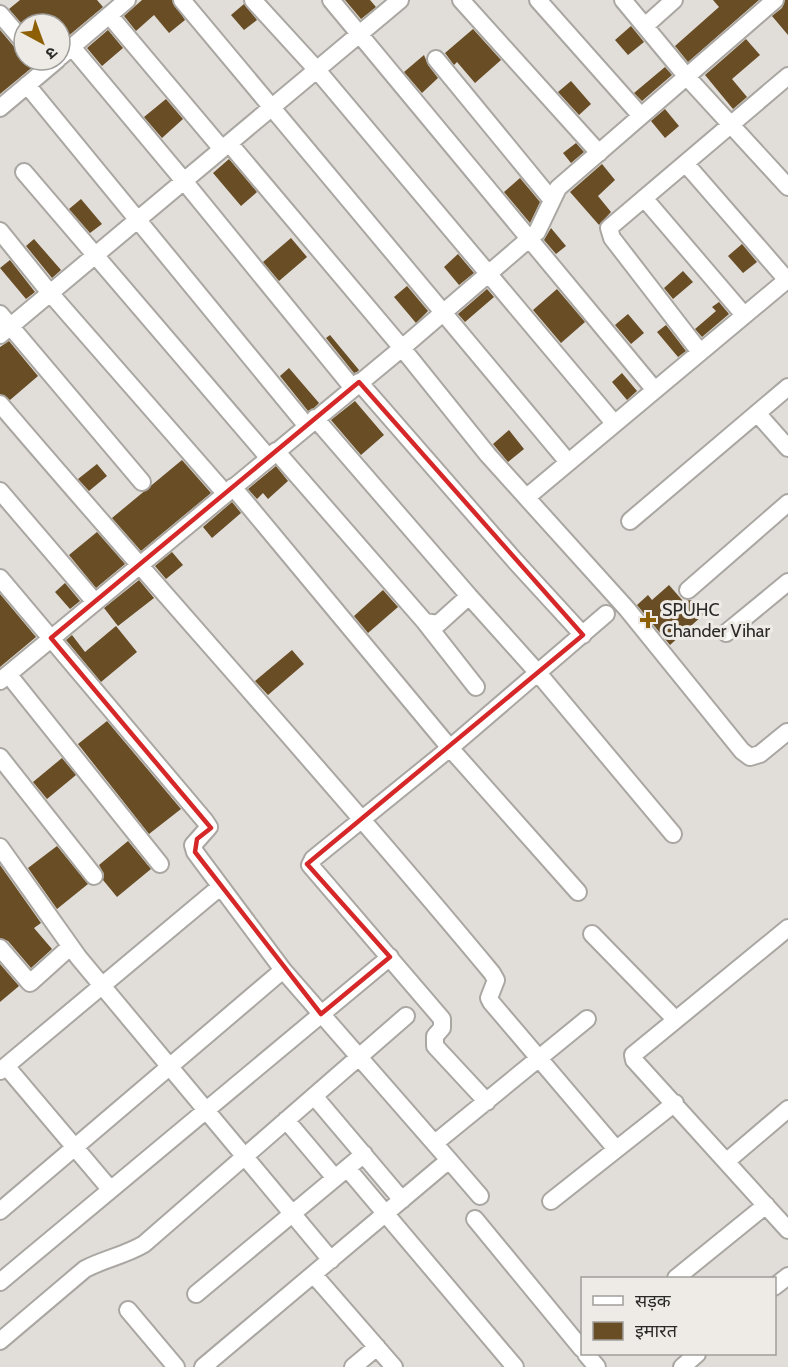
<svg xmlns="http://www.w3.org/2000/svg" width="788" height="1367" viewBox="0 0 788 1367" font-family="Cabin,'Noto Sans Devanagari',sans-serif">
<rect width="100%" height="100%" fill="#e1ddd9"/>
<!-- building -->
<path fill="#684d25" d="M 20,0 L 97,0 L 103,7 L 60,43 L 60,24 L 22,24 L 9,9 Z
M 142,0 L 172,0 L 185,20 L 169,33 L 154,15 L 136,31 L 124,16 Z
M 345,0 L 370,0 L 376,7 L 361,19 Z
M 713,0 L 759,0 L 688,62 L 675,46 L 719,7 Z
M 785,0 L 788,0 L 788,35 L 772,16 L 782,8 Z
M 244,4 L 257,20 L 244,30 L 231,15 Z
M 631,26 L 644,42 L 628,55 L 615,40 Z
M 473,29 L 501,60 L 475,83 L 457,62 L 454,65 L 445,53 Z
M 0,30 L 16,49 L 24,52 L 24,60 L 41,60 L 0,94 Z
M 108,30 L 123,48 L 102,66 L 87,48 Z
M 746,39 L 760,55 L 732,79 L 747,97 L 733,109 L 705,75 Z
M 424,55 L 428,65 L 438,78 L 422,93 L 404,72 Z
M 665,67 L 672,75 L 642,101 L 634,93 Z
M 571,81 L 591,104 L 579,115 L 558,92 Z
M 166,99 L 183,119 L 162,138 L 144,117 Z
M 665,109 L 679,126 L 665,138 L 651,121 Z
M 576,143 L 584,152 L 571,163 L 563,153 Z
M 229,159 L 257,192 L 241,206 L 213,173 Z
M 602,164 L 615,180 L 598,196 L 611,212 L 599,225 L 570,192 Z
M 520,178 L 540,202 L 530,223 L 504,192 Z
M 81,199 L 102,224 L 90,233 L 69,209 Z
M 551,228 L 566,246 L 556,254 L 544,240 Z
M 291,238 L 307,257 L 279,281 L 263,262 Z
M 34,239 L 61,270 L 52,278 L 26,246 Z
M 742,244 L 757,262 L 743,273 L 728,256 Z
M 458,254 L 474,273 L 459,285 L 444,267 Z
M 10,260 L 35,292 L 26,299 L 0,268 Z
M 683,271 L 693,282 L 673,299 L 664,288 Z
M 407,286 L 428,311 L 416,323 L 394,297 Z
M 487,289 L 494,297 L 465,322 L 458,314 Z
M 557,289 L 585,322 L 561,343 L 533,310 Z
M 719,302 L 729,314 L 702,337 L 695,329 L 716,311 L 712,307 Z
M 628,314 L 644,333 L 631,344 L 615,325 Z
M 666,325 L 686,351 L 678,357 L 657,332 Z
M 330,335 L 359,370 L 357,372 L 354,373 L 326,338 Z
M 9,341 L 38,376 L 10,400 L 0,394 L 0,347 Z
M 289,368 L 319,403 L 314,408 L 308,411 L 280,376 Z
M 622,373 L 637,391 L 627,400 L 612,382 Z
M 355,401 L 384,435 L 361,455 L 331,420 Z
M 509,430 L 524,449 L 508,462 L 493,444 Z
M 182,460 L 211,493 L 141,551 L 112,518 Z
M 97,464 L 107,476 L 89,491 L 78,479 Z
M 276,466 L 288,481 L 268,499 L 263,493 L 257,499 L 248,489 Z
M 232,502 L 241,513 L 212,538 L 203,527 Z
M 97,532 L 125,564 L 96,588 L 69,555 Z
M 172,552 L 183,565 L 166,579 L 155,566 Z
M 139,580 L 154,598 L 118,626 L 104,608 Z
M 65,583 L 80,601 L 70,609 L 55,592 Z
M 669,585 L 683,601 L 692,600 L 704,614 L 670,645 L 637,605 L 648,595 L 652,600 Z
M 383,590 L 398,607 L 368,633 L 354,616 Z
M 0,594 L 36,637 L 0,667 Z
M 116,626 L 137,652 L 101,682 L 66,640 L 72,635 L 85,652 Z
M 292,650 L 304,664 L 268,695 L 255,681 Z
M 107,721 L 181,809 L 149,834 L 78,744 Z
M 62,758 L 76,775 L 47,799 L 33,782 Z
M 128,841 L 151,869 L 117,897 L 103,880 L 104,874 L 99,865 Z
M 57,846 L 88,884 L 57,909 L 28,868 Z
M 0,865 L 41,923 L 34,928 L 52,949 L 31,968 L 8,941 L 0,938 Z
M 0,964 L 19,986 L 0,1002 Z"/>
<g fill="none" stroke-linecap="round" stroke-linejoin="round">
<!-- minor casing -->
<g stroke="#aaa7a3" stroke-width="20">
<path id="minor" d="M 182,0 L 568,462
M 253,0 L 317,70 L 614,423
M 331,0 L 654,389
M 461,0 L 599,153
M 538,0 L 641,116
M 623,0 L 687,77 L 788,187
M 0,14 L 24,42
M 109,15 L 222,149
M 645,26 L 674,0
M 72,47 L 184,181 L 352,387
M 60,57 L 127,0
M 436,59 L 551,199
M 27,85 L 306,425
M 0,108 L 57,60
M 229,143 L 402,348 L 488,455 L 627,609 L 742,751 L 750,757 L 760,754 L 787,732
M 686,164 L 787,280
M 24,172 L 268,457
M 644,198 L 744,315
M 0,231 L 50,293 L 225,493
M 0,314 L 142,482
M 0,335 L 400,0
M 700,352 L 612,238 L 609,228 L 788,76
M 359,382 L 516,562 L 583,635
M 0,404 C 163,595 332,780 492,973 L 496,980 L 489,998 L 491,1002 L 616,1149
M 757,413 L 788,448
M 315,418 L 469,596
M 276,451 L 425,622 L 438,624 L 469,596 L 538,673 L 673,834
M 233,487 L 450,748 L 578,892
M 0,491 L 95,602
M 527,497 L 788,279
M 630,521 L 788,387
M 0,578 L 205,821 L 209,827 L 193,845 L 195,852 L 283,970
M 688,590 L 788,503
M 425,622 L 476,687
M 726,633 L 788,582
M 8,674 L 160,864
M 0,681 L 402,348 L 537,232 L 558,188 L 775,0
M 0,757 L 94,876
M 0,847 L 79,958 L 331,1260
M 788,928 L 633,1055 L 634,1060 L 788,1230
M 592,934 L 675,1019
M 0,948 L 30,983 L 70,947
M 6,1066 L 110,1189
M 0,1071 L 220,887
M 314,1096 L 402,1200
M 487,1102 L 435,1046 L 435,1036 L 442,1028 L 442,1019 L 310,865 L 313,859 L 450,748 L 606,614
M 286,1120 L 335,1178
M 435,1143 L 587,1019
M 449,1160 L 480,1196
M 727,1161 L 788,1109
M 347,1168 L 515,1367
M 551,1201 L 675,1103
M 0,1211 L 283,970 L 449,1160 L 203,1367
M 475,1219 L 582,1349
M 314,1275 L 394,1367
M 676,1278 L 766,1205
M 0,1282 L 390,957
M 774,1287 L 788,1276
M 196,1294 L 364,1154
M 128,1310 L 176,1367
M 0,1341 L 85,1269 C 104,1259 126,1255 144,1244 L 406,1016
M 586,1354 L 597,1367
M 353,1367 L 377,1347
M 682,1367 L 697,1354"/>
</g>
<!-- minor -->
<use href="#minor" stroke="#fff" stroke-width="16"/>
</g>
<!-- marked area -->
<path fill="none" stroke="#d62828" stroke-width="4.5" stroke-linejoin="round" d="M 359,382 L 583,635 L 307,864 L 390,957 L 321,1014 L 195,852 L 197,839 L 211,828 L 51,638 Z"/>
<!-- markers -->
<path fill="#8d5f06" stroke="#eeebe6" stroke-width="2" d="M645 611h6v6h6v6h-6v6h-6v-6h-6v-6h6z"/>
<g text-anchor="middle" stroke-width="6" stroke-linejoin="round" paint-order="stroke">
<!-- poi labels -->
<g font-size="18" fill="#2b2a28" stroke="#eeebe6" text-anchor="start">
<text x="662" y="616">SPUHC<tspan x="662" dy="21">Chander Vihar</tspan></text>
</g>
</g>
<!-- legend -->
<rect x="581" y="1277" width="195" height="78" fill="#eeebe6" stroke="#a09e9a" stroke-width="1.5"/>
<rect x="593" y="1296" width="30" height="9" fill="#ffffff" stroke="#a09e9a" stroke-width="1.5"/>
<text x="635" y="1307" font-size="18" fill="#2b2a28">सड़क</text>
<rect x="593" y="1322" width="30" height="18" fill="#684d25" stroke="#a09e9a" stroke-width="1.5"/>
<text x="635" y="1337" font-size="18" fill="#2b2a28">इमारत</text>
<!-- north arrow -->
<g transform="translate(42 42) rotate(139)"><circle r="28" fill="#eeebe6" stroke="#a09e9a" stroke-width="1.5"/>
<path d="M0-4.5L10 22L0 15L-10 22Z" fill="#8d5f06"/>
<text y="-9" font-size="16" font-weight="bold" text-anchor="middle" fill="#2b2a28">उ</text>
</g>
</svg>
